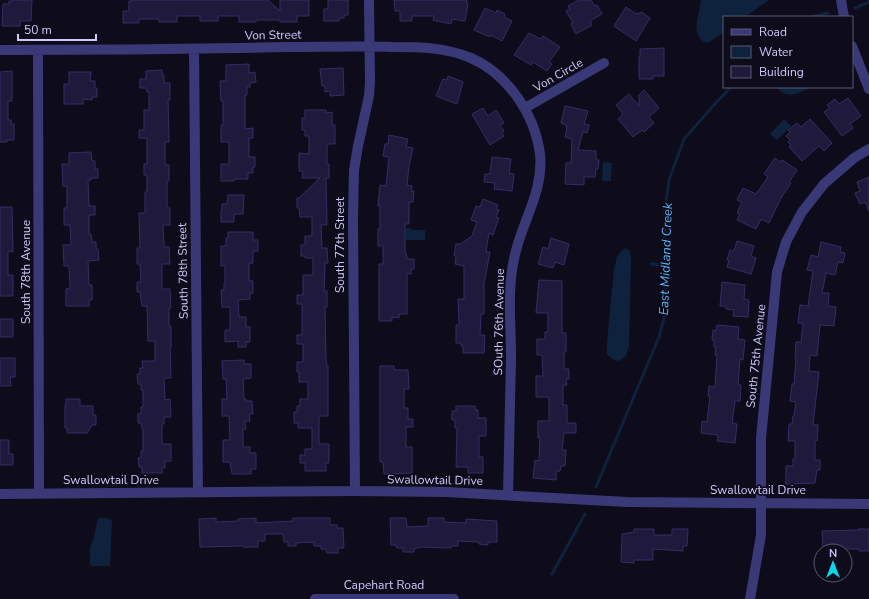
<svg xmlns="http://www.w3.org/2000/svg" width="869" height="599" viewBox="0 0 869 599" font-family="'Nunito Sans',sans-serif">
<rect width="100%" height="100%" fill="#0e0c1b"/>
<!-- water -->
<path fill="#0e223e" d="M 701,0 L 769,0 L 745,17 L 724,17 L 724,32 L 708,43 C 689,39 699,15 701,0 Z
M 777,87 L 811,87 C 799,93 787,101 777,87 Z
M 784,119 L 791,126 L 777,140 L 770,134 Z
M 603,162 L 612,163 L 611,181 L 602,181 Z
M 406,228 L 411,228 L 412,230 L 425,230 L 425,240 L 406,240 Z
M 626,248 L 630,251 L 631,258 L 629,346 L 626,356 L 619,361 L 612,359 L 607,354 L 607,342 L 614,269 L 617,257 L 621,251 Z
M 98,518 L 107,518 L 112,520 L 110,566 L 92,566 L 90,564 L 90,548 L 94,537 Z"/>
<g fill="none" stroke-linecap="round" stroke-linejoin="round">
<!-- stream -->
<path stroke="#0e223e" stroke-width="3" d="M 855,8 L 869,2
M 812,17 L 828,13
M 651,264 L 665,265
M 596,487 L 659,337 L 664,318 L 665,306 L 665,209 L 669,180 L 684,139 L 714,105 L 731,87
M 552,574 L 585,514"/>
</g>
<!-- building -->
<path fill="#1f193b" stroke="#362c66" d="M 13,0 L 32,0 L 31,21 L 20,21 L 20,26 L 2,26 L 3,4 L 9,4 L 9,1 L 13,1 Z
M 132,0 L 268,0 L 280,11 L 280,0 L 309,0 L 309,16 L 297,16 L 297,22 L 280,22 L 280,20 L 256,20 L 256,22 L 239,22 L 239,16 L 218,16 L 218,21 L 200,21 L 200,16 L 177,16 L 177,22 L 159,22 L 159,19 L 139,19 L 139,23 L 123,23 L 123,11 L 129,11 L 129,1 L 132,1 Z
M 328,0 L 348,0 L 348,15 L 344,15 L 344,18 L 339,18 L 339,21 L 324,21 L 324,9 L 328,9 Z
M 394,0 L 467,0 L 466,3 L 468,3 L 465,21 L 452,19 L 451,24 L 433,20 L 434,16 L 412,16 L 412,21 L 400,21 L 400,11 L 395,11 Z
M 579,0 L 591,0 L 595,6 L 597,5 L 602,14 L 590,21 L 592,25 L 576,34 L 571,24 L 573,23 L 566,11 L 570,9 L 568,6 Z
M 626,7 L 636,14 L 638,13 L 640,14 L 641,12 L 650,18 L 636,41 L 614,26 Z
M 485,8 L 496,13 L 497,10 L 505,14 L 504,17 L 512,21 L 502,41 L 491,35 L 490,37 L 474,30 Z
M 529,33 L 541,39 L 543,36 L 560,47 L 549,62 L 552,64 L 547,71 L 533,62 L 531,65 L 514,55 Z
M 664,48 L 664,76 L 653,76 L 653,79 L 639,79 L 639,57 L 640,57 L 640,49 Z
M 249,64 L 249,73 L 255,72 L 256,82 L 250,83 L 250,87 L 247,87 L 247,95 L 245,95 L 245,129 L 253,128 L 253,138 L 249,138 L 249,157 L 255,157 L 255,167 L 253,167 L 253,173 L 248,173 L 248,179 L 234,179 L 234,181 L 221,181 L 221,164 L 229,164 L 229,142 L 221,142 L 221,125 L 223,125 L 223,101 L 221,101 L 220,81 L 226,81 L 226,65 Z
M 343,68 L 344,95 L 330,96 L 330,91 L 325,92 L 325,86 L 322,86 L 320,69 Z
M 162,70 L 162,75 L 164,75 L 164,83 L 170,83 L 170,100 L 168,100 L 169,142 L 165,142 L 165,165 L 169,165 L 169,181 L 167,181 L 167,208 L 170,208 L 170,225 L 163,225 L 164,247 L 169,247 L 170,264 L 162,264 L 162,289 L 170,289 L 171,308 L 169,308 L 169,326 L 171,326 L 171,347 L 170,347 L 171,378 L 164,378 L 165,400 L 170,399 L 171,417 L 164,417 L 164,424 L 162,424 L 162,444 L 171,444 L 171,461 L 165,461 L 165,468 L 162,468 L 162,473 L 142,473 L 142,467 L 139,467 L 138,458 L 141,457 L 141,451 L 143,451 L 143,429 L 142,429 L 141,423 L 138,423 L 138,414 L 141,413 L 141,407 L 143,407 L 143,390 L 141,390 L 141,384 L 138,384 L 137,374 L 140,374 L 140,368 L 143,368 L 142,361 L 155,361 L 155,341 L 148,341 L 147,306 L 142,306 L 140,292 L 137,292 L 137,282 L 141,282 L 140,264 L 137,264 L 137,248 L 140,248 L 139,213 L 145,213 L 145,192 L 147,192 L 147,175 L 144,175 L 144,164 L 147,164 L 147,138 L 139,138 L 139,130 L 144,130 L 144,110 L 149,110 L 149,92 L 147,92 L 146,88 L 140,88 L 140,79 L 146,79 L 146,71 Z
M 12,71 L 12,101 L 8,101 L 8,120 L 11,120 L 11,124 L 14,124 L 14,140 L 7,140 L 7,142 L 0,142 L 0,72 Z
M 69,72 L 91,72 L 90,81 L 95,81 L 95,88 L 97,88 L 97,97 L 92,97 L 92,100 L 83,99 L 83,104 L 64,104 L 64,84 L 69,84 Z
M 448,76 L 463,82 L 457,104 L 436,96 L 443,79 L 447,80 Z
M 644,90 L 659,108 L 649,117 L 654,123 L 644,132 L 642,130 L 633,137 L 618,119 L 623,114 L 616,105 L 629,94 L 639,106 L 639,95 Z
M 848,98 L 861,116 L 850,124 L 853,128 L 842,136 L 824,112 L 830,108 L 827,105 L 835,99 L 839,104 Z
M 565,106 L 588,111 L 584,124 L 589,125 L 587,133 L 583,132 L 578,150 L 596,151 L 596,160 L 599,160 L 598,169 L 596,169 L 595,177 L 584,177 L 584,185 L 565,184 L 566,163 L 571,163 L 572,139 L 565,137 L 567,127 L 566,127 L 566,125 L 561,123 Z
M 483,108 L 488,116 L 496,110 L 504,123 L 500,125 L 504,131 L 502,132 L 504,136 L 490,145 L 472,114 Z
M 305,110 L 326,110 L 326,113 L 332,112 L 332,125 L 335,125 L 335,144 L 327,144 L 327,164 L 329,164 L 329,178 L 326,178 L 327,225 L 321,225 L 322,248 L 327,248 L 328,263 L 325,263 L 324,291 L 327,291 L 327,307 L 325,307 L 326,360 L 327,366 L 328,366 L 328,416 L 319,416 L 319,444 L 329,444 L 329,463 L 326,463 L 326,471 L 305,471 L 305,463 L 300,463 L 300,455 L 305,455 L 305,449 L 312,449 L 312,428 L 298,428 L 298,423 L 294,423 L 294,412 L 297,412 L 297,406 L 300,406 L 300,399 L 308,399 L 308,382 L 299,382 L 299,372 L 297,372 L 297,362 L 303,362 L 303,344 L 297,344 L 297,335 L 302,335 L 302,304 L 297,304 L 297,295 L 303,295 L 303,275 L 313,275 L 313,258 L 305,258 L 305,256 L 301,256 L 301,245 L 305,245 L 305,236 L 312,236 L 312,217 L 300,217 L 299,208 L 297,208 L 297,198 L 299,198 L 320,178 L 302,178 L 303,171 L 299,171 L 299,153 L 309,154 L 309,136 L 305,136 L 305,130 L 302,130 L 302,118 L 305,118 Z
M 810,119 L 832,143 L 824,151 L 819,146 L 802,161 L 789,147 L 791,145 L 788,142 L 790,140 L 786,136 L 790,132 L 788,130 L 797,123 L 801,127 Z
M 389,135 L 408,139 L 406,147 L 413,148 L 409,166 L 407,185 L 412,186 L 411,191 L 414,191 L 413,202 L 409,202 L 409,224 L 405,224 L 405,253 L 406,253 L 407,259 L 414,259 L 414,269 L 411,269 L 411,274 L 407,274 L 407,314 L 399,314 L 399,318 L 392,317 L 392,321 L 379,321 L 379,264 L 383,264 L 383,246 L 378,246 L 378,229 L 380,229 L 380,206 L 378,206 L 380,185 L 386,186 L 389,157 L 383,156 L 385,144 L 388,144 Z
M 91,152 L 92,161 L 95,161 L 95,169 L 98,169 L 98,178 L 91,178 L 91,180 L 88,180 L 89,206 L 95,206 L 95,215 L 89,215 L 89,234 L 91,234 L 92,242 L 96,242 L 96,249 L 98,249 L 99,260 L 88,261 L 89,285 L 92,285 L 92,300 L 89,300 L 89,306 L 66,306 L 66,289 L 70,288 L 69,266 L 64,266 L 63,245 L 71,245 L 70,225 L 64,225 L 64,208 L 67,208 L 67,186 L 63,186 L 62,164 L 69,164 L 69,153 Z
M 492,157 L 511,159 L 509,173 L 514,174 L 512,191 L 494,189 L 495,183 L 484,182 L 485,174 L 490,174 Z
M 775,158 L 780,162 L 782,160 L 797,170 L 789,182 L 791,183 L 781,198 L 769,223 L 761,219 L 756,229 L 737,220 L 740,214 L 737,213 L 742,202 L 737,200 L 743,188 L 756,194 L 768,177 L 764,174 Z
M 869,177 L 869,211 L 865,202 L 860,204 L 855,193 L 860,191 L 857,182 Z
M 228,195 L 244,195 L 243,214 L 234,214 L 234,222 L 221,222 L 221,210 L 222,210 L 222,204 L 227,204 Z
M 483,199 L 498,205 L 496,209 L 499,210 L 496,217 L 499,218 L 493,235 L 489,233 L 486,252 L 490,252 L 484,284 L 484,314 L 481,314 L 480,335 L 485,335 L 484,353 L 463,353 L 463,346 L 461,346 L 461,343 L 456,343 L 456,325 L 459,325 L 459,323 L 458,299 L 464,299 L 464,266 L 455,264 L 456,256 L 454,255 L 456,244 L 460,244 L 472,236 L 477,222 L 471,220 L 476,206 L 480,207 Z
M 0,207 L 12,207 L 13,252 L 8,251 L 8,275 L 13,275 L 13,296 L 0,296 Z
M 228,232 L 253,232 L 253,240 L 258,240 L 258,251 L 253,251 L 253,263 L 249,263 L 249,281 L 253,281 L 253,293 L 250,293 L 250,299 L 238,300 L 239,317 L 246,317 L 246,327 L 250,327 L 250,342 L 246,342 L 246,347 L 238,347 L 238,341 L 225,342 L 225,330 L 230,330 L 230,307 L 222,307 L 221,290 L 224,290 L 224,283 L 225,283 L 225,266 L 221,266 L 221,246 L 226,246 L 226,238 L 228,238 Z
M 551,238 L 569,244 L 564,265 L 555,262 L 553,268 L 538,264 L 543,247 L 548,249 Z
M 737,241 L 754,246 L 751,256 L 756,258 L 751,274 L 727,267 L 729,260 L 727,260 L 730,250 L 734,251 Z
M 821,242 L 841,247 L 840,252 L 845,253 L 843,263 L 838,262 L 835,275 L 826,273 L 822,293 L 829,293 L 828,306 L 836,307 L 834,326 L 820,325 L 817,356 L 810,355 L 809,371 L 819,372 L 813,425 L 818,425 L 817,441 L 815,440 L 815,460 L 820,460 L 820,470 L 817,470 L 815,483 L 786,484 L 786,466 L 793,466 L 793,459 L 795,459 L 795,441 L 788,441 L 789,424 L 792,424 L 793,416 L 794,416 L 796,402 L 790,401 L 792,384 L 794,384 L 796,359 L 795,359 L 796,342 L 801,342 L 803,323 L 798,323 L 800,305 L 808,306 L 813,271 L 807,270 L 811,255 L 818,257 Z
M 539,280 L 562,281 L 562,333 L 566,333 L 566,352 L 564,352 L 564,369 L 569,369 L 569,379 L 566,379 L 567,385 L 563,385 L 563,405 L 567,405 L 567,423 L 576,423 L 576,433 L 564,433 L 562,450 L 566,450 L 565,466 L 561,466 L 560,471 L 556,471 L 556,480 L 533,478 L 535,460 L 539,461 L 540,438 L 538,438 L 538,421 L 549,421 L 549,397 L 536,397 L 536,376 L 543,376 L 542,355 L 537,355 L 537,339 L 545,339 L 545,332 L 548,332 L 548,313 L 536,313 Z
M 722,282 L 745,285 L 744,299 L 749,300 L 748,317 L 733,316 L 734,310 L 726,309 L 726,306 L 720,306 Z
M 0,319 L 13,319 L 13,337 L 0,337 Z
M 717,325 L 739,327 L 738,339 L 745,340 L 743,360 L 740,359 L 738,384 L 741,385 L 740,401 L 735,401 L 732,423 L 737,424 L 735,443 L 717,441 L 718,435 L 701,433 L 702,421 L 707,422 L 710,396 L 708,396 L 709,386 L 715,387 L 717,355 L 715,355 L 716,347 L 714,347 L 714,340 L 712,340 L 713,330 L 716,331 Z
M 0,358 L 15,358 L 15,377 L 10,377 L 11,386 L 0,386 Z
M 244,360 L 244,364 L 251,364 L 251,378 L 243,379 L 244,399 L 246,399 L 246,401 L 252,401 L 253,414 L 249,414 L 250,421 L 245,421 L 246,429 L 243,429 L 243,447 L 250,447 L 250,453 L 256,453 L 256,469 L 251,469 L 251,474 L 232,474 L 230,462 L 223,462 L 223,440 L 230,440 L 229,416 L 222,416 L 222,399 L 227,399 L 226,379 L 223,379 L 222,361 Z
M 380,366 L 394,366 L 394,370 L 408,370 L 409,389 L 404,389 L 404,408 L 408,408 L 408,419 L 413,419 L 413,427 L 406,427 L 406,447 L 412,447 L 412,473 L 384,474 L 383,462 L 380,462 Z
M 66,399 L 80,399 L 80,406 L 93,406 L 93,415 L 96,415 L 96,425 L 92,425 L 87,433 L 67,433 L 67,428 L 65,428 L 65,405 L 66,405 Z
M 456,406 L 475,406 L 475,410 L 478,410 L 478,418 L 486,418 L 486,436 L 479,436 L 479,457 L 483,457 L 483,473 L 468,473 L 468,467 L 456,467 L 457,428 L 455,428 L 455,420 L 452,420 L 452,411 L 456,411 Z
M 0,440 L 9,440 L 9,454 L 13,454 L 13,465 L 0,465 Z
M 216,518 L 216,522 L 238,521 L 238,519 L 256,518 L 256,523 L 293,521 L 293,518 L 330,518 L 330,525 L 337,525 L 337,528 L 343,528 L 344,548 L 338,548 L 338,553 L 327,553 L 326,549 L 321,549 L 321,546 L 314,546 L 314,542 L 296,543 L 296,546 L 288,546 L 288,542 L 284,542 L 283,534 L 265,534 L 265,541 L 258,541 L 258,547 L 243,547 L 243,546 L 200,547 L 199,519 Z
M 390,518 L 406,518 L 407,527 L 428,526 L 428,518 L 444,518 L 444,522 L 466,523 L 466,519 L 497,521 L 497,542 L 488,542 L 488,545 L 479,544 L 479,542 L 458,541 L 458,546 L 451,546 L 451,548 L 420,547 L 414,549 L 414,552 L 403,552 L 403,548 L 397,548 L 396,545 L 391,545 Z
M 634,529 L 654,529 L 654,535 L 672,535 L 672,529 L 688,529 L 687,546 L 683,546 L 683,551 L 653,549 L 653,560 L 634,560 L 634,563 L 621,562 L 622,534 L 634,532 Z
M 858,529 L 869,529 L 869,551 L 859,551 L 859,549 L 839,549 L 839,551 L 828,551 L 828,549 L 823,549 L 822,531 L 859,530 Z"/>
<g fill="none" stroke-linecap="round" stroke-linejoin="round">
<!-- minor -->
<path stroke="#3a3978" stroke-width="10" d="M 841,0 L 844,17
M 852,46 L 869,89
M 194,49 L 198,492
M 0,50 C 96,50 192,49 288,47 C 323,47 358,46 392,47 C 421,47 444,47 471,58 C 508,74 535,115 540,154 C 544,192 521,223 514,259 C 507,291 511,325 511,358 C 510,403 509,449 508,495
M 38,50 L 39,494
M 525,108 L 604,63
M 355,491 L 353,218 L 354,170 L 358,146 L 369,96 L 370,82 L 369,0
M 0,494 L 355,491 L 447,492 L 627,502 L 869,504
M 315,599 L 454,599
M 750,599 L 761,535 L 761,438 L 777,272 L 786,242 L 802,212 L 824,184 L 854,158 L 869,149"/>
</g>
<g text-anchor="middle" stroke-width="3.5" stroke-linejoin="round" paint-order="stroke">
<!-- street labels -->
<g font-size="12" fill="#cec9fc" stroke="#0e0c1b">
<text transform="translate(273 35) rotate(-1)" y="4">Von Street</text>
<text transform="translate(558 75) rotate(-30)" y="4">Von Circle</text>
<text transform="translate(340 245) rotate(-90)" y="4">South 77th Street</text>
<text transform="translate(183 271) rotate(-91)" y="4">South 78th Street</text>
<text transform="translate(26 272) rotate(-90)" y="4">South 78th Avenue</text>
<text transform="translate(499 322) rotate(-89)" y="4">SOuth 76th Avenue</text>
<text transform="translate(756 356) rotate(-84)" y="4">South 75th Avenue</text>
<text x="111" y="484">Swallowtail Drive</text>
<text transform="translate(435 480) rotate(1)" y="4">Swallowtail Drive</text>
<text x="758" y="494">Swallowtail Drive</text>
<text x="384" y="589">Capehart Road</text>
</g>
<!-- water labels -->
<g font-size="13" font-style="italic" fill="#5db4f6" stroke="#0e0c1b">
<text transform="translate(665 259) rotate(-88)" y="5">East Midland Creek</text>
</g>
</g>
<!-- legend -->
<rect x="723" y="16" width="130" height="72" fill="#0e0c1b" stroke="#5b5875"/>
<rect x="731" y="29" width="20" height="6" fill="#3a3978" stroke="#5b5875"/>
<text x="759" y="36" font-size="12" fill="#cec9fc">Road</text>
<rect x="731" y="46" width="20" height="12" fill="#0e223e" stroke="#5b5875"/>
<text x="759" y="56" font-size="12" fill="#cec9fc">Water</text>
<rect x="731" y="66" width="20" height="12" fill="#1f193b" stroke="#5b5875"/>
<text x="759" y="76" font-size="12" fill="#cec9fc">Building</text>
<!-- north arrow -->
<g transform="translate(833 563)"><circle r="19" fill="#0e0c1b" stroke="#5b5875"/>
<path d="M0-3L7 15L0 10L-7 15Z" fill="#0cd6e5"/>
<text y="-6" font-size="11" font-weight="bold" text-anchor="middle" fill="#cec9fc">N</text>
</g>
<!-- scale -->
<path d="M18 34v6h78v-6" fill="none" stroke="#cec9fc" stroke-width="2"/>
<text x="24" y="34" font-size="12" fill="#cec9fc" stroke="#0e0c1b" stroke-width="3" paint-order="stroke">50 m</text>
</svg>
